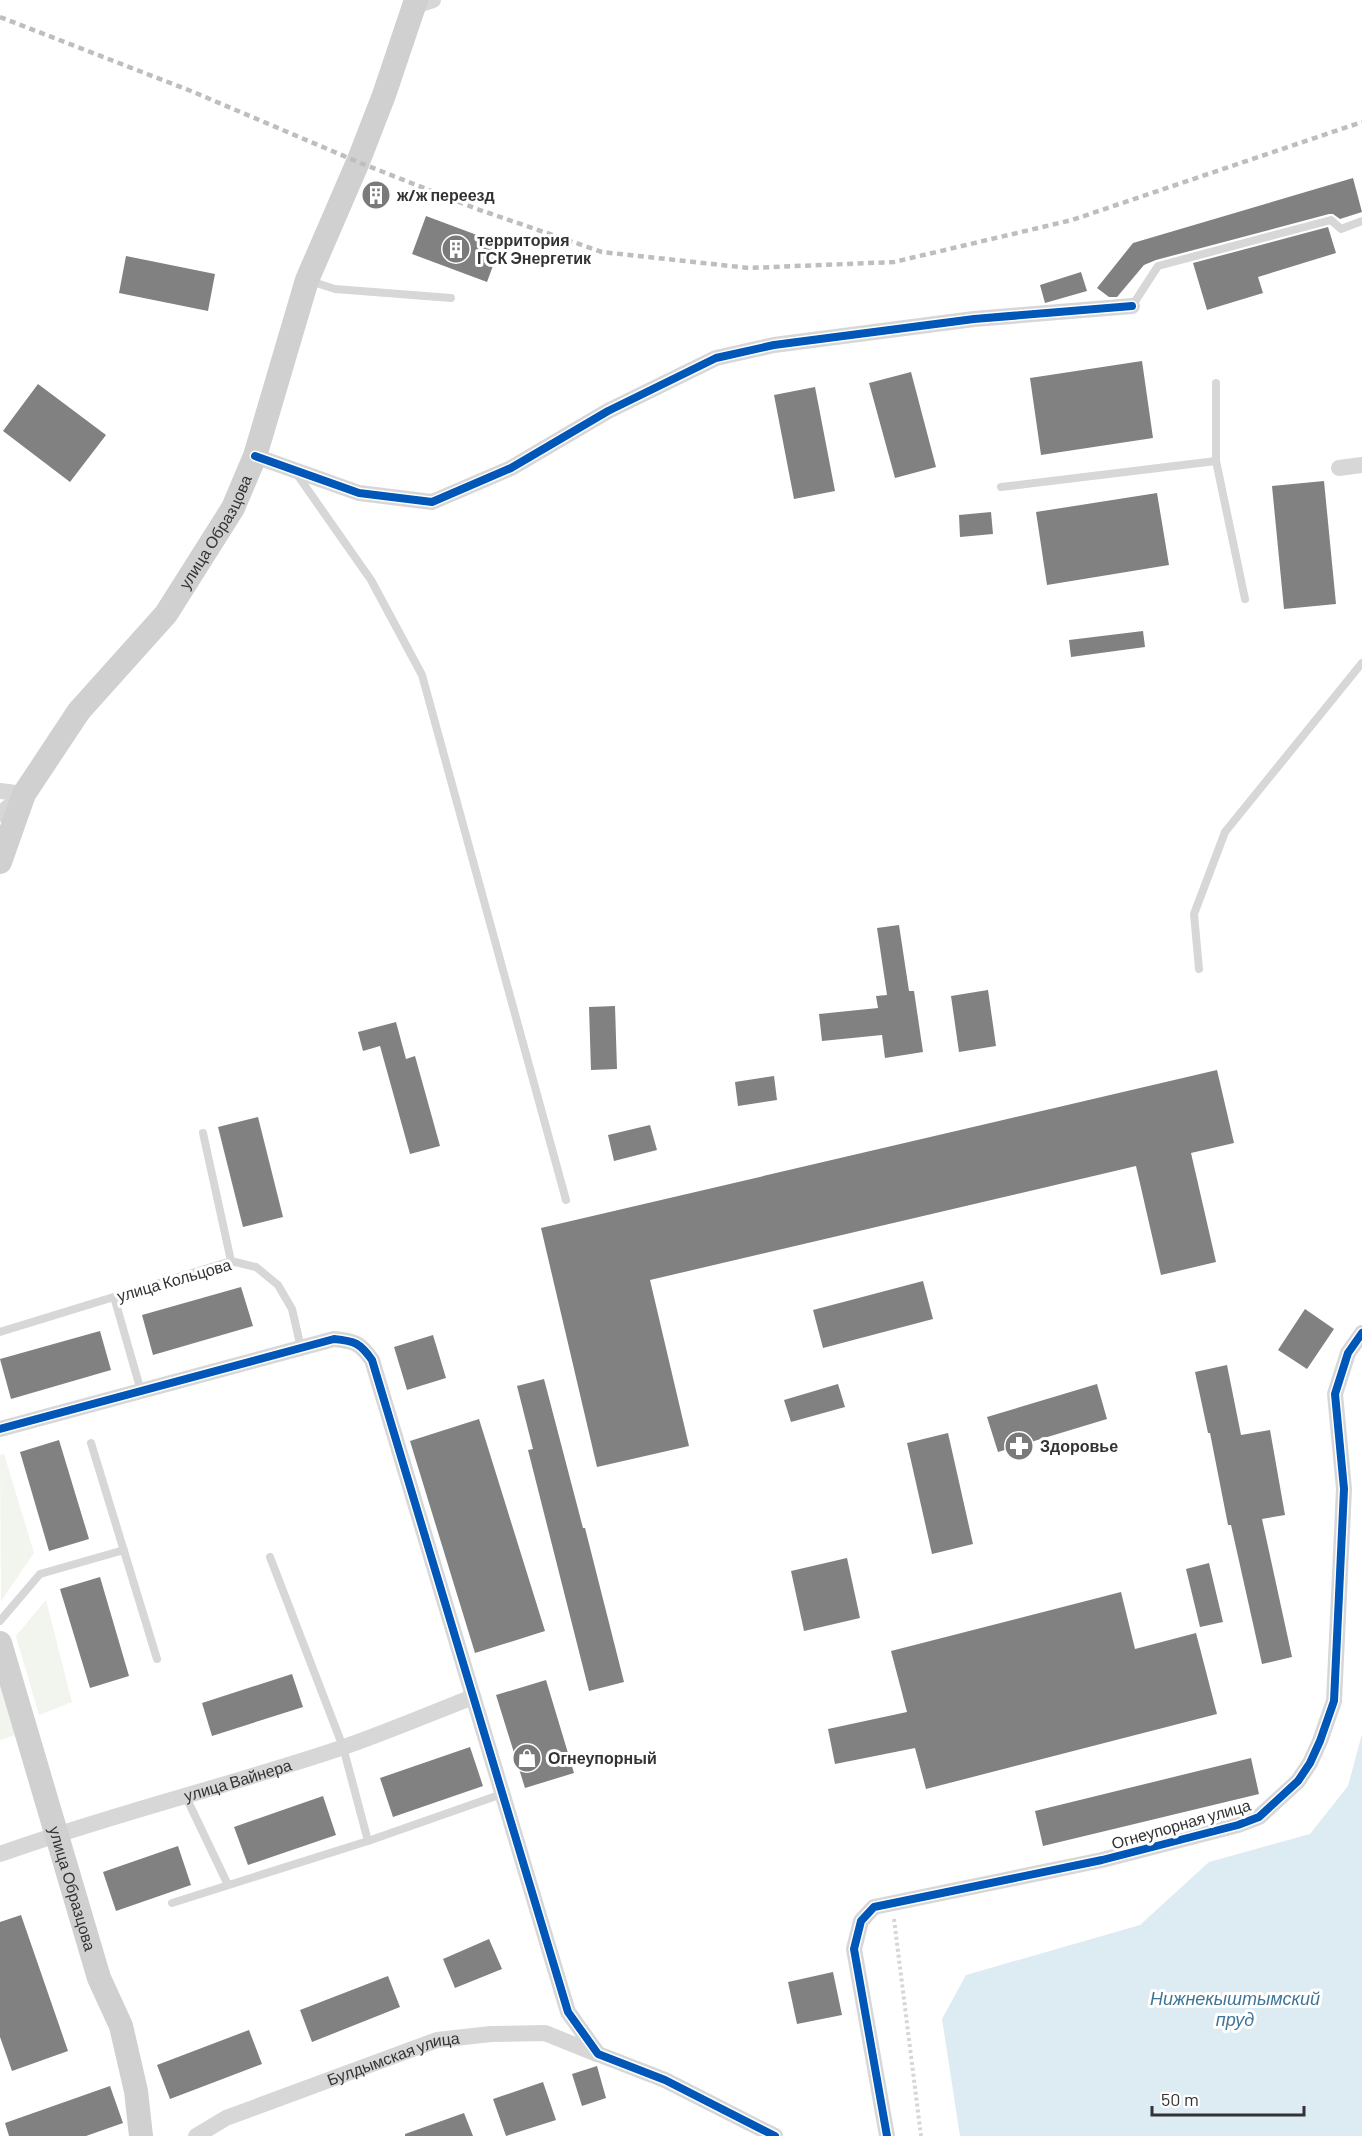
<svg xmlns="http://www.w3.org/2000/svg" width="1362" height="2136" viewBox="0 0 1362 2136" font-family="Barlow,sans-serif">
<rect width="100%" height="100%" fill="#fff"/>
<!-- green -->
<path fill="#f1f5ed" d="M 4,1454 L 34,1553 L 1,1601 L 0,1455 Z
M 46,1600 L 72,1702 L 39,1715 L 16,1636 Z
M 0,1684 L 16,1735 L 0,1740 Z"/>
<!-- water -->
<path fill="#ddebf3" d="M 1362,1734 L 1362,2136 L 960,2136 L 942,2019 L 966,1975 L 1140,1925 L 1209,1862 L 1310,1834 L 1348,1786 Z"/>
<!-- building -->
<path fill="#818181" d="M 1353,178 L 1362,212 L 1340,219 L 1333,214 L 1329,214 L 1156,260 L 1144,265 L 1117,297 L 1109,297 L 1097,288 L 1133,243 Z
M 369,183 L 388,190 L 382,207 L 363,200 Z
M 426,216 L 501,244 L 487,282 L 412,254 Z
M 1328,227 L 1336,253 L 1258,277 L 1263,293 L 1207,310 L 1193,263 Z
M 126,256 L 215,274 L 208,311 L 119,293 Z
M 1081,272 L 1087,291 L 1045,303 L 1040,285 Z
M 1142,361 L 1153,438 L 1041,455 L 1030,378 Z
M 911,372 L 936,467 L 895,478 L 869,383 Z
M 38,384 L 106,435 L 70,482 L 3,431 Z
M 815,387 L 835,491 L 794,499 L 774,395 Z
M 1324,481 L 1336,604 L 1284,609 L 1272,486 Z
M 1157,493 L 1169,565 L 1047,585 L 1036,512 Z
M 991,512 L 993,534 L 960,537 L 959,515 Z
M 1143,631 L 1145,647 L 1071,657 L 1069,640 Z
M 899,925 L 909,991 L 914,991 L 923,1052 L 885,1058 L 882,1035 L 822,1041 L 819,1014 L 878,1008 L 876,996 L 887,995 L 877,928 Z
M 988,990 L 996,1046 L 959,1052 L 951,996 Z
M 615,1006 L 617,1069 L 591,1070 L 589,1007 Z
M 396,1022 L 406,1059 L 415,1056 L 440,1146 L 410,1154 L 380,1046 L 363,1051 L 358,1032 Z
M 1217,1070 L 1234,1143 L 1191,1153 L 1216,1262 L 1161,1275 L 1136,1166 L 650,1280 L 689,1446 L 597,1467 L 541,1228 Z
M 774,1076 L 777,1100 L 738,1106 L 735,1082 Z
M 258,1117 L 283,1217 L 243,1227 L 218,1127 Z
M 650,1125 L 657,1150 L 614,1161 L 608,1135 Z
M 923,1281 L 933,1319 L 823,1348 L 813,1310 Z
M 241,1287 L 253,1326 L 153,1355 L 142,1315 Z
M 1305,1309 L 1334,1329 L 1307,1369 L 1278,1350 Z
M 100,1331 L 111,1370 L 11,1399 L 0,1359 Z
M 433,1335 L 446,1378 L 407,1390 L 394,1347 Z
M 1227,1365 L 1241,1435 L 1270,1430 L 1285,1515 L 1262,1519 L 1292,1657 L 1262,1664 L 1231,1525 L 1228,1525 L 1210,1433 L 1208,1433 L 1195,1372 Z
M 544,1379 L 583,1528 L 585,1528 L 624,1682 L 589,1691 L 528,1450 L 533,1449 L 517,1386 Z
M 838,1384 L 845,1407 L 791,1422 L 784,1400 Z
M 1097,1384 L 1107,1419 L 998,1452 L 987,1417 Z
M 479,1419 L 545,1631 L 475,1653 L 410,1441 Z
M 948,1433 L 973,1544 L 932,1554 L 907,1443 Z
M 59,1440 L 89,1539 L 49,1551 L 20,1452 Z
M 847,1558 L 860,1618 L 804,1631 L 791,1571 Z
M 1209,1563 L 1223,1622 L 1200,1627 L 1186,1569 Z
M 100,1577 L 129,1676 L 90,1688 L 60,1589 Z
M 1121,1592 L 1135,1649 L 1196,1633 L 1217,1714 L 926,1789 L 915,1748 L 835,1764 L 828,1729 L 907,1712 L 891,1651 Z
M 292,1674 L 303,1707 L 212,1736 L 202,1703 Z
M 546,1680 L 574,1773 L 525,1788 L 496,1695 Z
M 470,1747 L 483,1786 L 393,1817 L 380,1778 Z
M 1251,1758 L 1259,1794 L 1043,1846 L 1035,1811 Z
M 323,1796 L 336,1835 L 248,1865 L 234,1827 Z
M 178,1846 L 191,1885 L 116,1911 L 103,1872 Z
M 21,1915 L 68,2051 L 12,2071 L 0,2037 L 0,1922 Z
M 489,1939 L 502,1969 L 455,1988 L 443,1959 Z
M 833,1972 L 842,2015 L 797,2024 L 788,1982 Z
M 388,1976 L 400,2007 L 312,2042 L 300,2010 Z
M 249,2030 L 262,2064 L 170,2099 L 157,2065 Z
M 597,2066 L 606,2098 L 582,2106 L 572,2074 Z
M 543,2082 L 556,2120 L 506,2136 L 493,2099 Z
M 110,2086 L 123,2123 L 86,2136 L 9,2136 L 5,2123 Z
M 464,2113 L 473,2136 L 405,2136 L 405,2134 Z"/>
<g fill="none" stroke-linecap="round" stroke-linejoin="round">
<!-- path -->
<path stroke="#d6d6d6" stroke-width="4" stroke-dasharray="3 3" stroke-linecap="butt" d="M 894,1919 L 921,2136"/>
<!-- lane -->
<path stroke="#d7d7d7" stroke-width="8" d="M 310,281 L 335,289 L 451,298
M 1132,306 L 1158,266 L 1331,220 L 1341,229 L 1362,221
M 1216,461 L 1245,599
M 296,473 L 371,580 L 422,675 L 566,1200
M 1001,487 L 1216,461 L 1216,383
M 1199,969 L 1194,914 L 1225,832 L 1362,663
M 203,1133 L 231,1261
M 114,1297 L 141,1391
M 0,1332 L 231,1261 L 256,1267 L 278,1285 L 292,1309 L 301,1348
M 91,1443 L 157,1659
M 270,1557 L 343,1747 L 368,1841
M 0,1621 L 40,1574 L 124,1550
M 186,1797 L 228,1885
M 172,1903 L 368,1841 L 502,1794"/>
<!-- street -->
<g stroke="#d7d7d7" stroke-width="16">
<path d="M 414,6 L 433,0"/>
<path d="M 255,456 L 359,493 L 432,502 L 511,468 L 608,411 L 716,358 L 774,345 L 974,319 L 1132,306"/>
<path d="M 1339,468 L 1362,465"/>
<path d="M 0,791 L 24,794 L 0,814"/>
<path d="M 0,1429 L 334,1339 C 355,1341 360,1343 372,1360 L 568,2012 L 598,2054 L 665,2080 L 775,2136"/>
<path id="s1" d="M 0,1854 C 112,1814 228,1786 341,1748 C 385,1733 429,1714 473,1697"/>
<path id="s2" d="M 196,2136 L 226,2118 L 437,2040 L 491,2034 L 545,2033 L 597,2054"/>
<path d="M 887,2136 L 854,1949 L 861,1921 L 874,1907 L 1102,1860 L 1238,1825 L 1259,1817 L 1298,1781 L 1310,1763 L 1320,1741 L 1334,1701 L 1344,1489 L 1335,1394 L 1348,1353 L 1362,1333"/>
</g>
<!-- secondary -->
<g stroke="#d0d0d0" stroke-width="24">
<path id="s3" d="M 0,862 L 24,794 L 79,711 L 166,614 L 233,508 L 255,456 L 307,280 L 358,162 L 384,95 L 416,0"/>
<path id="s4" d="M 0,1643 L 99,1978 L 121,2026 L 136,2091 L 141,2136"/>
</g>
<!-- rail -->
<path stroke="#bebebe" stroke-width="4.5" stroke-dasharray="6 4.5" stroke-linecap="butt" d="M 0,17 L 191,91 L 358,162 L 477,209 L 602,252 L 749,268 L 894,262 L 1072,220 L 1362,122"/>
<!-- cycleway casing -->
<g stroke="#fff" stroke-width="11">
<path id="cycleway" d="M 255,456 L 359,493 L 432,502 L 511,468 L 608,411 L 716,358 L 774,345 L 974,319 L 1132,306
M 0,1429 L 334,1339 C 355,1341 360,1343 372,1360 L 568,2012 L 598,2054 L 665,2080 L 775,2136
M 887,2136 L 854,1949 L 861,1921 L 874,1907 L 1102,1860 L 1238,1825 L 1259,1817 L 1298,1781 L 1310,1763 L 1320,1741 L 1334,1701 L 1344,1489 L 1335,1394 L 1348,1353 L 1362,1333"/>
</g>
<!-- cycleway -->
<use href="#cycleway" stroke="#0057b8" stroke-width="8"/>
</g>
<!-- icons -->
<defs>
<g id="building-disc" transform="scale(1.5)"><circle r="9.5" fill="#7a7a7a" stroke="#fff"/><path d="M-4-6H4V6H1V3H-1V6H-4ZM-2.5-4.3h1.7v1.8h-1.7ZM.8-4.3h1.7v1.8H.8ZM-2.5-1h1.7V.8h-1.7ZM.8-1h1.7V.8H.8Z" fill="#fff"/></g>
<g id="pharmacy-disc" transform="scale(1.5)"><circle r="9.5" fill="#7a7a7a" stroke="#fff"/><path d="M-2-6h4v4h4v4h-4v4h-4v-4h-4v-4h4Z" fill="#fff"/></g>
<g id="shop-disc" transform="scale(1.5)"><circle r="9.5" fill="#7a7a7a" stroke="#fff"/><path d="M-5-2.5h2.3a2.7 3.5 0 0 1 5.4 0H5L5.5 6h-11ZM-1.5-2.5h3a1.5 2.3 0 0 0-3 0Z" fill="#fff"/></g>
</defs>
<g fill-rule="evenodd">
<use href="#building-disc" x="376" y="195"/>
<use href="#building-disc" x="456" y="249"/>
<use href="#pharmacy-disc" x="1019" y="1446"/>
<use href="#shop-disc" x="527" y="1758"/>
</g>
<g text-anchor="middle" stroke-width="6" stroke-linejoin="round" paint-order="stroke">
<!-- poi labels -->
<g font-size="16" font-weight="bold" fill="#333" stroke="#fff" text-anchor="start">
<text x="397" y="201">ж/ж переезд</text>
<text x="477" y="246">территория<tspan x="477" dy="18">ГСК Энергетик</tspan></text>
<text x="1040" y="1452">Здоровье</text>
<text x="548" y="1764">Огнеупорный</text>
</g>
<!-- street labels -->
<g font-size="16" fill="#333" stroke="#fff">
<text dy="6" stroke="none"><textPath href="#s3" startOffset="398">улица Образцова</textPath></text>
<text transform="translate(174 1280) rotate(-16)" y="6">улица Кольцова</text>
<text dy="6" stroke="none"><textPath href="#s1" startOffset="249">улица Вайнера</textPath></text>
<text transform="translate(1181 1824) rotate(-16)" y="6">Огнеупорная улица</text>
<text dy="6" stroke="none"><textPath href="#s4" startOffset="256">улица Образцова</textPath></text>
<text dy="6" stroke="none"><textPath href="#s2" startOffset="213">Булдымская улица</textPath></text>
</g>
<!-- water labels -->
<g font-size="18" font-style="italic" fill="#3f7597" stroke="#fff">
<text x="1235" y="2005">Нижнекыштымский<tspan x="1235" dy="21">пруд</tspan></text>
</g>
</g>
<!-- scale -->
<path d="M1152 2106v9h152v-9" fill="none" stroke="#333333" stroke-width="3"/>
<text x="1161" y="2106" font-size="18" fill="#333333" stroke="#ffffff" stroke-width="4.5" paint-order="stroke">50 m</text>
</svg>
